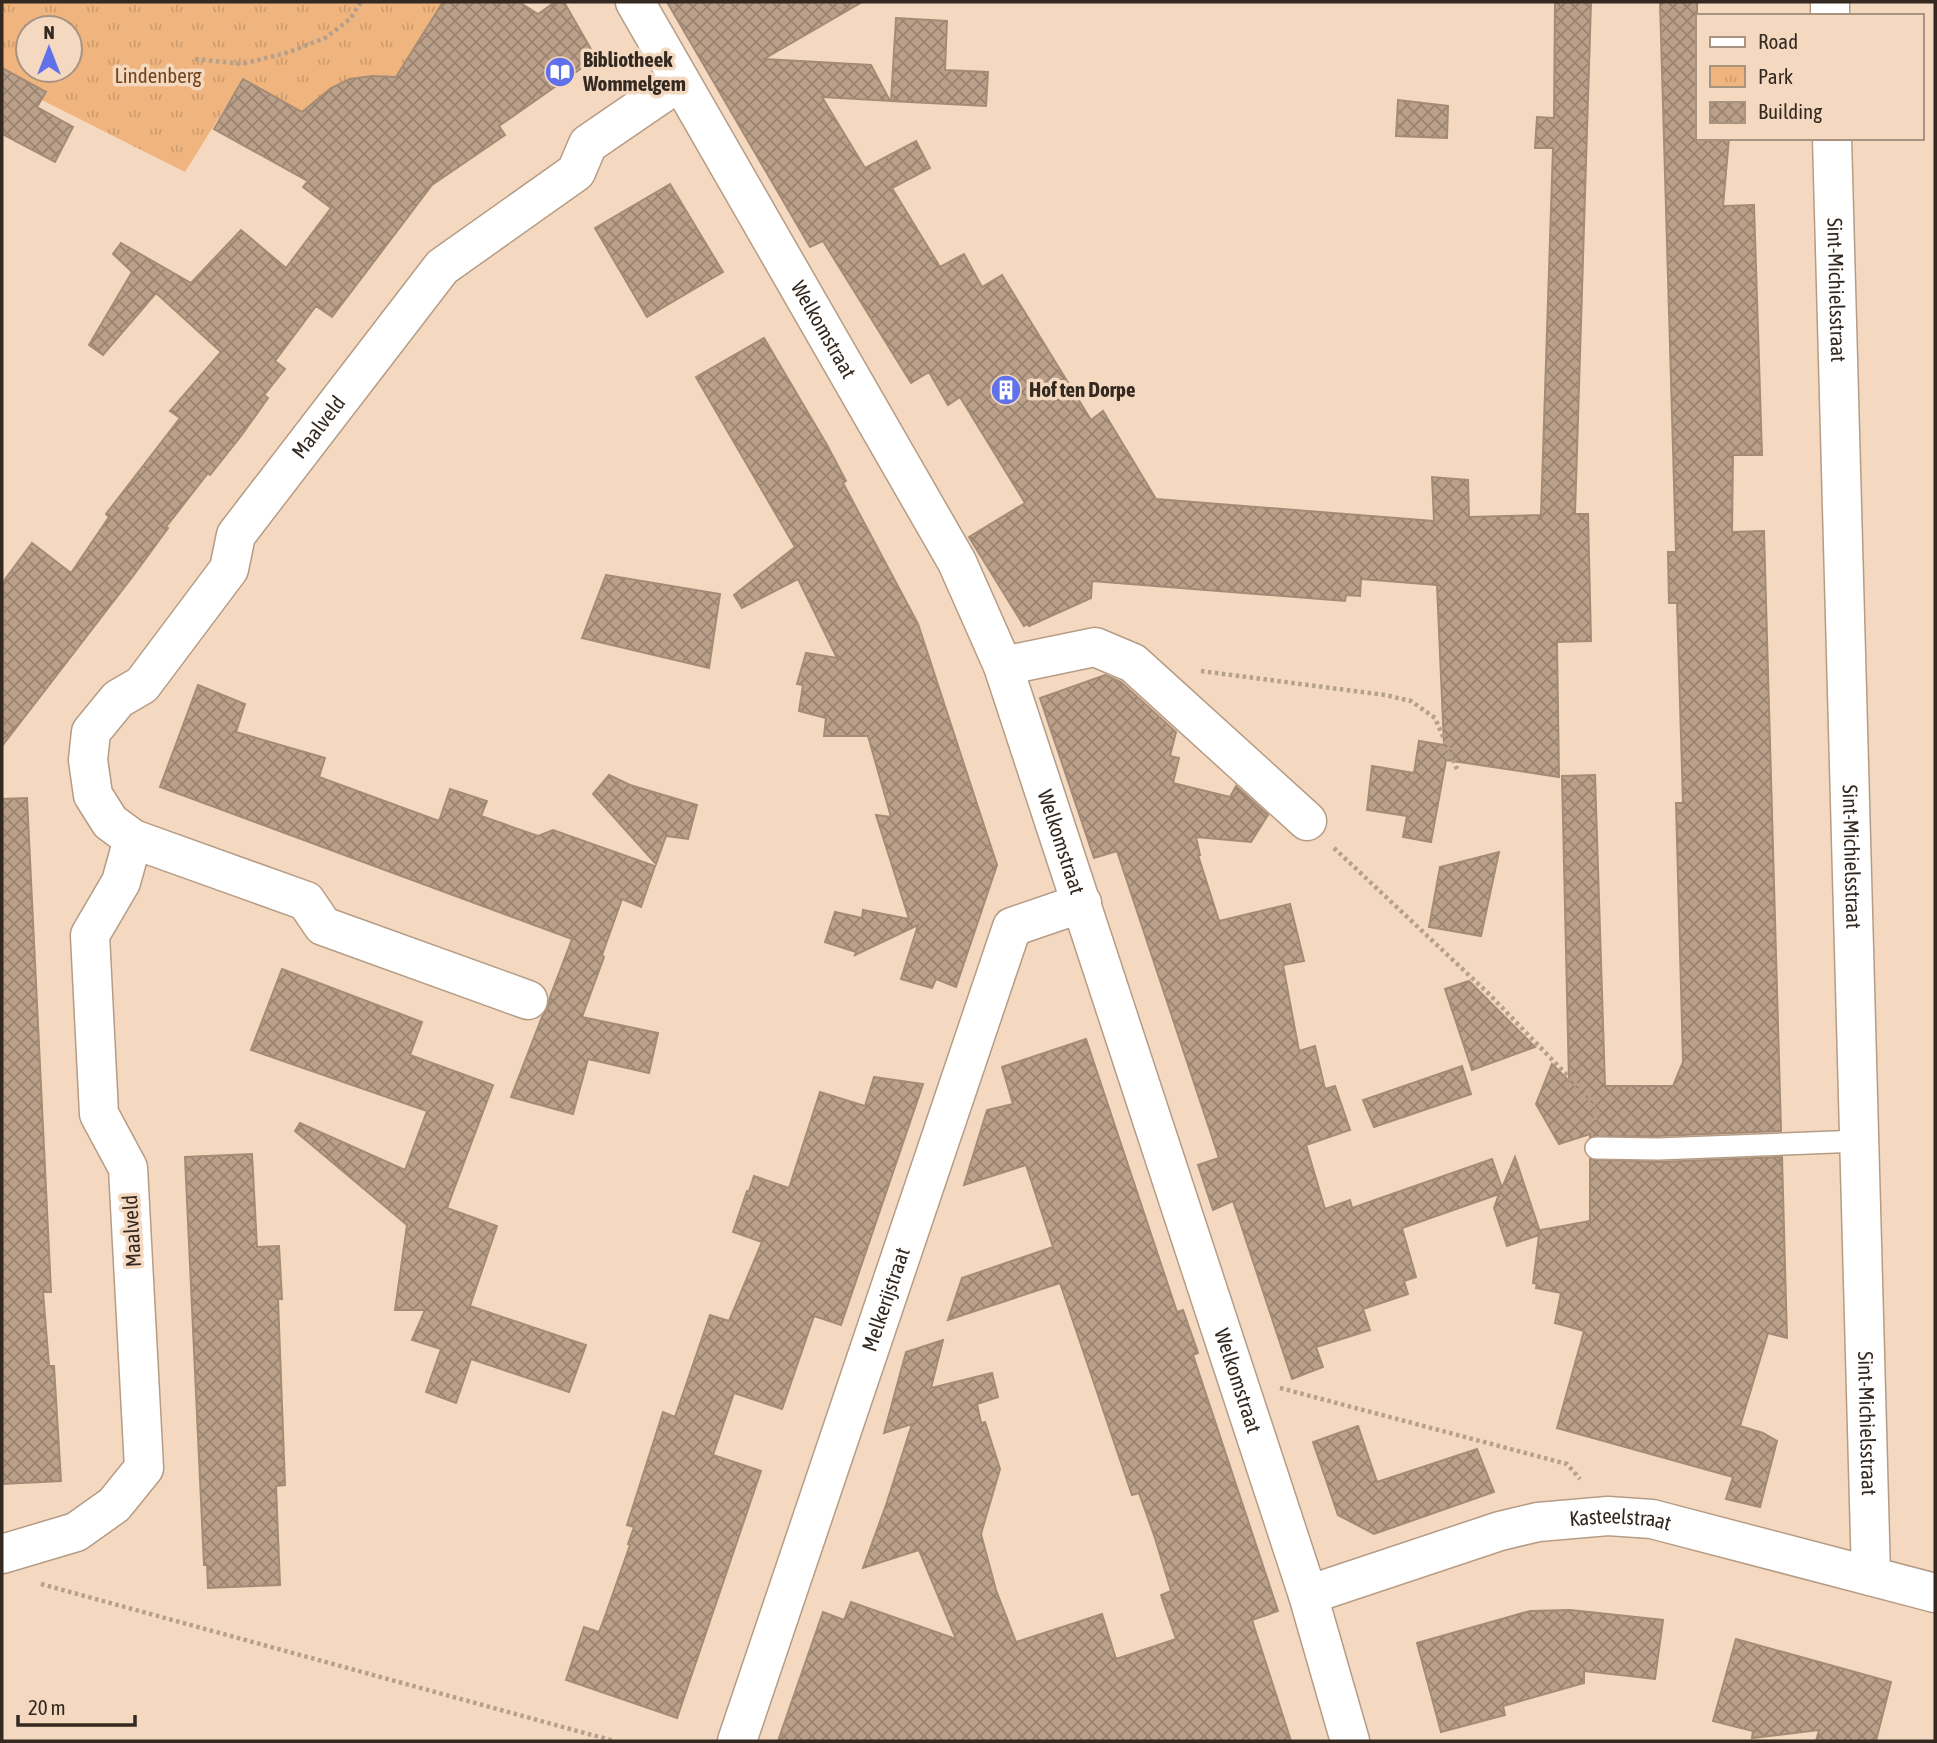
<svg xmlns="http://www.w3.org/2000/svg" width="1937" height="1743" viewBox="0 0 1937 1743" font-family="'Asap Condensed',sans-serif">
<defs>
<pattern id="park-tufts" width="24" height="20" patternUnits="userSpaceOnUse" patternTransform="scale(1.75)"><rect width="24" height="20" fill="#f0b57f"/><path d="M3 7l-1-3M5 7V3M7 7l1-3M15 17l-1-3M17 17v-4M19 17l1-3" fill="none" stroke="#ce9c6d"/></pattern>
<pattern id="building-cross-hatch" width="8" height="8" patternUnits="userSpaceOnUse" patternTransform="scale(1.75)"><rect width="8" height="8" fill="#bba18a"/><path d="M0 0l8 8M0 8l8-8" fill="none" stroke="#998370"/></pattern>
</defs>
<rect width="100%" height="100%" fill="#f4d9c0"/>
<!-- park -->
<path fill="url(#park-tufts)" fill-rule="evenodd" d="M 2,2 L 443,2 L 396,77 C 356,74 329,78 307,115 L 243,79 L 185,172 L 2,80 ZM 28,28 L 70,28 L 70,70 L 28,70 Z"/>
<!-- building -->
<path fill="url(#building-cross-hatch)" stroke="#a58b75" stroke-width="2" d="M 443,2 L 519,2 L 538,14 L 555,2 L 564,2 L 596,58 L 499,126 L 505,135 L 432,185 L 332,317 L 316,306 L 275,361 L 285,369 L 264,395 L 268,398 L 241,436 L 210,475 L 208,473 L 166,527 L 168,528 L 133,576 L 2,746 L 3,582 L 32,543 L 71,573 L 109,517 L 106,514 L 180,418 L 170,411 L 221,352 L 156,293 L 103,355 L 89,345 L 132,272 L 113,254 L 121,243 L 191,283 L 241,230 L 286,268 L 331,208 L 303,187 L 308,181 L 214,129 L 243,79 L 302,112 L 331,88 L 350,79 L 372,76 L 396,77 Z
M 667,2 L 862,2 L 764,59 L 871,65 L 890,101 L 822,97 L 865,168 L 916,141 L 930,168 L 892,188 L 940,267 L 964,254 L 982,287 L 1002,275 L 1091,420 L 1103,411 L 1156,499 L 1434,521 L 1432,477 L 1468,480 L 1469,517 L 1541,515 L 1553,148 L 1535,148 L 1537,117 L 1554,118 L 1555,2 L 1591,2 L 1575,514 L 1588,514 L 1591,641 L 1557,642 L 1559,777 L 1446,760 L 1431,842 L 1403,837 L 1407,816 L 1367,810 L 1372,766 L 1414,773 L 1419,741 L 1444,745 L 1437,585 L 1361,579 L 1360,596 L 1346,595 L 1345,601 L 1092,581 L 1091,598 L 1029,626 L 1027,624 L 1024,626 L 969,537 L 1025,503 L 960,397 L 948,405 L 929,372 L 911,383 L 823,241 L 810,247 Z
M 1660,2 L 1697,2 L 1697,138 L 1729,138 L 1723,206 L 1754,205 L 1762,455 L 1733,455 L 1732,532 L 1764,531 L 1781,1131 L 1658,1136 L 1590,1137 L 1590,1134 L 1559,1144 L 1536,1104 L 1552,1064 L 1569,1081 L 1562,776 L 1595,775 L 1605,1086 L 1673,1086 L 1683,1062 L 1676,803 L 1683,803 L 1677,603 L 1669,603 L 1668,552 L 1676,552 Z
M 896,18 L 947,21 L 945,70 L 988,72 L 986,106 L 891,101 Z
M 2,68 L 46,92 L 37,107 L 73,127 L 55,162 L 2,134 Z
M 1398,100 L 1448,106 L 1447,138 L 1396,136 Z
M 670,184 L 723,272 L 647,317 L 595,228 Z
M 764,338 L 827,445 L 846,481 L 843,483 L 918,624 L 997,865 L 956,987 L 936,979 L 932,988 L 901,979 L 918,925 L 855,955 L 856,952 L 825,942 L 835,912 L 862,918 L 863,910 L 909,919 L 876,815 L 891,817 L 868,736 L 824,736 L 826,718 L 799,711 L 803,685 L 797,684 L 806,653 L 837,658 L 798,579 L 742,608 L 734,595 L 795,547 L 696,377 Z
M 606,575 L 720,594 L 709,668 L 582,638 Z
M 1105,675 L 1121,682 L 1176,732 L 1170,756 L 1179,758 L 1173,783 L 1230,797 L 1236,786 L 1268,815 L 1251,842 L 1196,837 L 1200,855 L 1198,855 L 1219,921 L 1290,904 L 1304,961 L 1283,965 L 1299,1051 L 1315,1046 L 1325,1089 L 1335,1086 L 1350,1130 L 1306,1145 L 1325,1209 L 1350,1200 L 1352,1208 L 1492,1159 L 1502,1188 L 1515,1157 L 1540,1232 L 1541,1230 L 1590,1221 L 1590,1159 L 1659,1162 L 1782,1157 L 1787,1338 L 1768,1333 L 1740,1426 L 1763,1433 L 1777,1441 L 1760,1507 L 1726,1499 L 1733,1477 L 1557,1428 L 1584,1331 L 1555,1323 L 1561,1293 L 1536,1288 L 1537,1284 L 1533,1283 L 1539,1235 L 1507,1246 L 1494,1208 L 1499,1194 L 1402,1228 L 1416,1277 L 1404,1281 L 1408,1294 L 1363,1309 L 1370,1330 L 1316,1347 L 1323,1367 L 1292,1379 L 1233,1201 L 1213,1210 L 1198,1165 L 1219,1158 L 1117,851 L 1094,858 L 1040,698 Z
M 198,685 L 245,704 L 236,732 L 325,758 L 319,777 L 439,821 L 450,789 L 487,801 L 481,816 L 538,836 L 553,830 L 655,866 L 641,907 L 622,899 L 602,955 L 604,957 L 582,1017 L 658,1033 L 649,1073 L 588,1059 L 573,1114 L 511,1097 L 542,1017 L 548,1008 L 550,997 L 572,939 L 160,787 Z
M 609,775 L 630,785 L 697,805 L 688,839 L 666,836 L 656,864 L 593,794 Z
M 27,798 L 51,1292 L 43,1292 L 49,1366 L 54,1366 L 61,1481 L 2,1484 L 2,799 Z
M 1499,852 L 1481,936 L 1429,927 L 1440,867 Z
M 282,969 L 422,1022 L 410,1055 L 493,1085 L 447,1208 L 497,1226 L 470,1306 L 586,1345 L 569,1392 L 471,1359 L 456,1403 L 426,1392 L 441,1349 L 412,1340 L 425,1310 L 395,1310 L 407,1225 L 295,1131 L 300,1123 L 405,1170 L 427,1111 L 251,1050 Z
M 1469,981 L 1535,1047 L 1472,1070 L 1445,989 Z
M 1086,1039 L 1177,1312 L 1183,1310 L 1198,1353 L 1193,1355 L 1278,1611 L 1252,1620 L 1291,1741 L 778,1741 L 823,1612 L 844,1620 L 851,1602 L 956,1639 L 919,1550 L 863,1568 L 886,1505 L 912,1424 L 884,1433 L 906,1352 L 943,1340 L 931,1388 L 992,1373 L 998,1397 L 977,1404 L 981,1423 L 985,1422 L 1000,1469 L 981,1534 L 996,1590 L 1016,1642 L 1102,1614 L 1116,1659 L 1176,1639 L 1161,1595 L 1171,1591 L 1155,1538 L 1139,1493 L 1132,1495 L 1060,1283 L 948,1320 L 962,1278 L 1053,1247 L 1026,1165 L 964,1185 L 987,1110 L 1013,1104 L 1002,1067 Z
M 1462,1066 L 1471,1094 L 1374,1127 L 1363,1100 Z
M 874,1077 L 923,1084 L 841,1325 L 814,1316 L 782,1409 L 734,1393 L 713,1455 L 761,1471 L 677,1718 L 566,1680 L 584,1627 L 599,1632 L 604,1619 L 630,1545 L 628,1544 L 634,1527 L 627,1525 L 663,1412 L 675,1417 L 710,1315 L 729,1321 L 762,1242 L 733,1232 L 747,1191 L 749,1191 L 754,1176 L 789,1188 L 820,1092 L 865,1106 Z
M 252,1154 L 257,1247 L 279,1246 L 282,1299 L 278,1299 L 285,1485 L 276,1486 L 280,1585 L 208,1588 L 207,1565 L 204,1565 L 185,1157 Z
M 1358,1426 L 1377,1482 L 1477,1449 L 1494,1492 L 1374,1534 L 1338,1515 L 1313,1442 Z
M 1570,1610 L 1663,1620 L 1655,1679 L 1584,1671 L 1584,1683 L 1503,1706 L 1505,1715 L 1441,1732 L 1417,1643 L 1530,1611 Z
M 1736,1639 L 1891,1682 L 1876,1741 L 1816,1741 L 1819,1730 L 1752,1738 L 1753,1731 L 1713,1721 Z"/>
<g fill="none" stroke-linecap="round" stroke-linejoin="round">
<!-- lane casing -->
<g stroke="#b69c85" stroke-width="24">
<path id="lane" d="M 1596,1148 L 1658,1149 L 1859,1141"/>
</g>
<!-- street casing -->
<g stroke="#b69c85" stroke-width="41">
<g id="street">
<path d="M 1830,2 L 1830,16"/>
<path id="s1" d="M 1832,138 L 1871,1576"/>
<path d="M 1003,666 L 1095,647 L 1133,663 L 1307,821"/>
<path id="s2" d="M 528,1000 L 323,926 L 306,901 L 133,839 L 110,822 L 93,795 L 88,760 L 91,732 L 118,699 L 142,685 L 229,569 L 236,535 L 442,267 L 576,172 L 588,144 L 680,81"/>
<path d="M 2,1554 L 76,1532 L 114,1505 L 144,1468 L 128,1168 L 99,1114 L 90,935 L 121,882 L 133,839"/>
<path id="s3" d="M 1308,1595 L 1500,1531 L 1538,1522 L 1608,1516 L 1652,1519 L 1935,1593"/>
<path id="s4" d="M 737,1741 L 1012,927 L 1082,903"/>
</g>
</g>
<!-- secondary casing -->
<g stroke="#b69c85" stroke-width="41">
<g id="secondary">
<path id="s5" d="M 635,2 L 957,562 L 1003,666 L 1308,1595 L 1350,1741"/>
</g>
</g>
<!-- path -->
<path stroke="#b5a08c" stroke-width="4.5" stroke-dasharray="3.5 3.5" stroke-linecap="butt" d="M 195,59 L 242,64 L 286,53 L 325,38 L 350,19 L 361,2
M 1201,671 L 1385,695 L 1411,701 L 1435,718 L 1457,769
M 1334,848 L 1489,994 L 1590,1099 L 1594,1107 L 1595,1120
M 1280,1388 L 1567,1464 L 1580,1479
M 41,1584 L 614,1741"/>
<!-- lane -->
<use href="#lane" stroke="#fff" stroke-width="21"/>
<!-- street -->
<use href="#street" stroke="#fff" stroke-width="38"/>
<!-- secondary -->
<use href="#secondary" stroke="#fff" stroke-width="38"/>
</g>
<!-- icons -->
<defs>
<g id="library-disc" transform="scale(1.575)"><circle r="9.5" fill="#6171e9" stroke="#f4d9c0"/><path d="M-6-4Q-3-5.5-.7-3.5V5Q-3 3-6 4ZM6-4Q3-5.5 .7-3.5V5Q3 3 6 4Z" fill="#fff"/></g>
<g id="building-disc" transform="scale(1.575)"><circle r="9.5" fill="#6171e9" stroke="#f4d9c0"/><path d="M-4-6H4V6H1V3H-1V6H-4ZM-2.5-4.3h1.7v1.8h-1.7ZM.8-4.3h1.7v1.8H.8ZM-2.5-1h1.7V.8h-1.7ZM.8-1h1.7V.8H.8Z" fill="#fff"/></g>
</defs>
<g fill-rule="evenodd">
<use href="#library-disc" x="560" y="72"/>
<use href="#building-disc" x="1006" y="390"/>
</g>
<g text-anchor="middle" stroke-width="7" stroke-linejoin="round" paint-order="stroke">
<!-- poi labels -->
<g font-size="21" font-weight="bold" fill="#342920" stroke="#f4d9c0" text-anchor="start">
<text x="583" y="67">Bibliotheek<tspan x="583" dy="24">Wommelgem</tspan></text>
<text x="1029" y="397">Hof ten Dorpe</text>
</g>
<!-- park labels -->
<g font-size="21" fill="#6f461d" stroke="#f4d9c0">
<text x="158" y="83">Lindenberg</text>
</g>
<!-- street labels -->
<g font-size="21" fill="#342920" stroke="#f4d9c0">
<text dy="7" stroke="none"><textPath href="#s1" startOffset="152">Sint-Michielsstraat</textPath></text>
<text dy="7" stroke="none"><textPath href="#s5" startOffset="378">Welkomstraat</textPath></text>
<text dy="7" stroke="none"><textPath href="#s2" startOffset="942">Maalveld</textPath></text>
<text dy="7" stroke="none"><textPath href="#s5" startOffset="945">Welkomstraat</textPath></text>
<text dy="7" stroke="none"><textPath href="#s1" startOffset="719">Sint-Michielsstraat</textPath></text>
<text transform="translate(132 1231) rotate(-93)" y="7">Maalveld</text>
<text dy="7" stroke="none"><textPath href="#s4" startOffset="466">Melkerijstraat</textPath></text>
<text dy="7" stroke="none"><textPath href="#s5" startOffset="1512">Welkomstraat</textPath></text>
<text dy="7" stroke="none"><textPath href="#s1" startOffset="1286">Sint-Michielsstraat</textPath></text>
<text dy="7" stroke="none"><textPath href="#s3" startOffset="324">Kasteelstraat</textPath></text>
</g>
</g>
<!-- border -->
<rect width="1937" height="1743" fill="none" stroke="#342920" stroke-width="7"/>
<!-- legend -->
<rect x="1696" y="14" width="228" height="126" fill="#f4d9c0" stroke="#a79380" stroke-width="2"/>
<rect x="1710" y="37" width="35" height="10" fill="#ffffff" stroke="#a79380" stroke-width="2"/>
<text x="1758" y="49" font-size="21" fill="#342920">Road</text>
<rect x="1710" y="66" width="35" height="21" fill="url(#park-tufts)" stroke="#a79380" stroke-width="2"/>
<text x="1758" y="84" font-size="21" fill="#342920">Park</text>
<rect x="1710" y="102" width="35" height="21" fill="url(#building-cross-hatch)" stroke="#a79380" stroke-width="2"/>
<text x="1758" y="119" font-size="21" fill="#342920">Building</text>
<!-- north arrow -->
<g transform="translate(49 49)"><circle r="33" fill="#f4d9c0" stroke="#a79380" stroke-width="2"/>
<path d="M0-5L12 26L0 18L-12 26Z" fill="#6171e9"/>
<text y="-10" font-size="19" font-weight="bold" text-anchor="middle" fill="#342920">N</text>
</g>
<!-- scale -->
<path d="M18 1715v10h117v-10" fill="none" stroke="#342920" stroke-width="3.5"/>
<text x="28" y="1715" font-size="21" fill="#342920" stroke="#f4d9c0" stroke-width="5" paint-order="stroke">20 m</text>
</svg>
